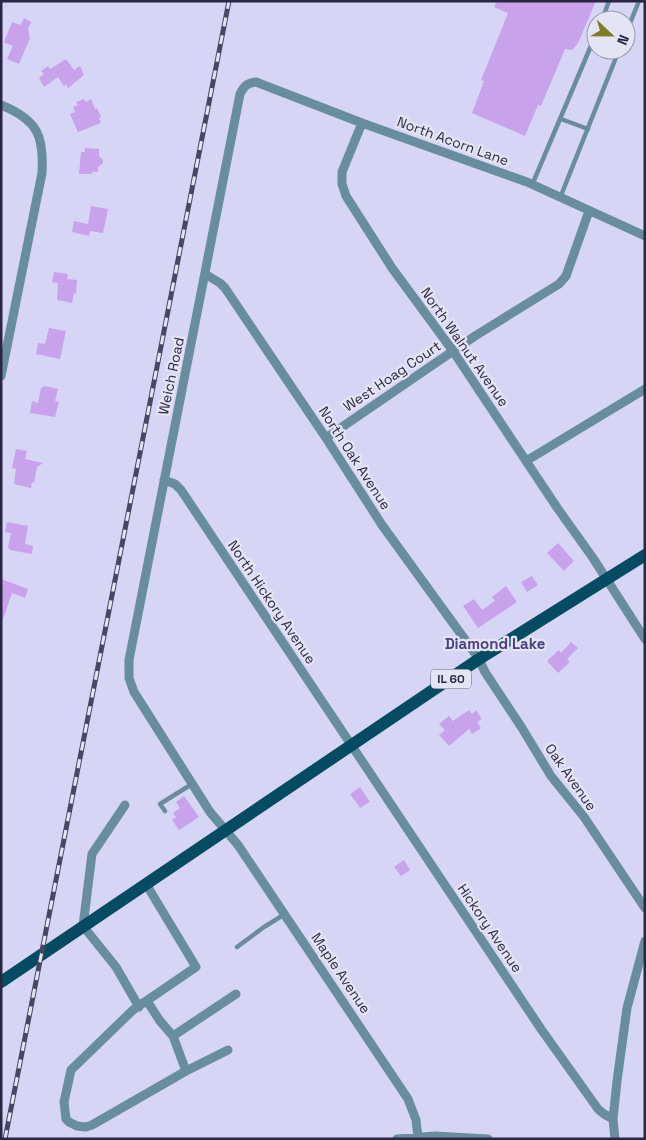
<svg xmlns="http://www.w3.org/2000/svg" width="646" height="1140" viewBox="0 0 646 1140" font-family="'Space Grotesk',sans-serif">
<rect width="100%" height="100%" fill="#d7d5f5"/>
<!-- building -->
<path fill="#c8a2ea" d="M 497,1 L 596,1 L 578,43 L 572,50 L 565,49 L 541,106 L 538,105 L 525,136 L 472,113 L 484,81 L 481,80 L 508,13 L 494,7 Z
M 24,18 L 31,22 L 28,29 L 30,38 L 19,64 L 7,59 L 13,46 L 4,42 L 12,22 L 21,25 Z
M 66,59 L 74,70 L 80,66 L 84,75 L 68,88 L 66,84 L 64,86 L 58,77 L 44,87 L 39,78 L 44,74 L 41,71 L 48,66 L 50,69 Z
M 84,99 L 86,102 L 91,99 L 95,109 L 97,108 L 101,117 L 99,118 L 101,123 L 78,132 L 70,114 L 75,112 L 73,107 L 78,105 L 76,102 Z
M 85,148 L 99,149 L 99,156 L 103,160 L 103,163 L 98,167 L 98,172 L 92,172 L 92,174 L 79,174 L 81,152 L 85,152 Z
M 91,206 L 108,209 L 103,233 L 90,231 L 89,236 L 72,232 L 74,221 L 88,224 Z
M 54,272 L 68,274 L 67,279 L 77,280 L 76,294 L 74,293 L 72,303 L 57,300 L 58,283 L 52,282 Z
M 49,328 L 66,331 L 60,359 L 36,354 L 38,343 L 45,344 Z
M 44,386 L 58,389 L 55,401 L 59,402 L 55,417 L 30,413 L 32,401 L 38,403 L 41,388 Z
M 16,449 L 27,451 L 25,459 L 43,463 L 37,467 L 34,483 L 32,482 L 31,488 L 14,484 L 16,469 L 12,468 Z
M 7,522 L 28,526 L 25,544 L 33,546 L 32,554 L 10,550 L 8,547 L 11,533 L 5,532 Z
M 558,543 L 574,561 L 564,571 L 547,553 Z
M 532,576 L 538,585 L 527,592 L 521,582 Z
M 1,579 L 28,589 L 25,598 L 12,593 L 2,622 Z
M 506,586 L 517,602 L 478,628 L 463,606 L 474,599 L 482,610 L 495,601 L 492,597 Z
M 571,642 L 578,648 L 567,659 L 570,662 L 558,673 L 547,661 L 559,650 L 561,653 Z
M 469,710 L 472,714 L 476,710 L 482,719 L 477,722 L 481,728 L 472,734 L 469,729 L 449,746 L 439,735 L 445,730 L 439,724 L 449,716 L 453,721 Z
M 360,787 L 370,802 L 360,808 L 350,794 Z
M 184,796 L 199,817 L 179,830 L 172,820 L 176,817 L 173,813 L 180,808 L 176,802 Z
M 404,860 L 410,870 L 401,876 L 394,867 Z"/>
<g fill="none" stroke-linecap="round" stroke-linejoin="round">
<!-- lane -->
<path stroke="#688d9e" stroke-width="4.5" d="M 602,20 L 609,1
M 626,33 L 639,1
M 561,119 L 588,129
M 532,185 L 596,34
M 560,198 L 619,50
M 165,811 L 160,804 L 192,784
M 237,947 L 264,927 L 285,914"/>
<!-- street -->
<path stroke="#688d9e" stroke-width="9" d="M 1,105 C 38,120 44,136 42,173 L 1,376
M 362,123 L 342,172 L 342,184 L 346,196 L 392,268 L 453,351 L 558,509 L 593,558 L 645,639
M 205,274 L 220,283 L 225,288 L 326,438 L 382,525 L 479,659 L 485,672 L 522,728 L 551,776 L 584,817 L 645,908
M 326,438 L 475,336 L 559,284 L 566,276 L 589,211
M 526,461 L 645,389
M 164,480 L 175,484 L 181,490 L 541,1029 L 598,1109 L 604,1114 L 613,1119
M 125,805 L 92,854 L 83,926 L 116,967 L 139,1007
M 146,884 L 196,967 L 133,1010 L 71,1070 L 64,1102 L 66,1119 L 69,1122 L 77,1126 L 86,1127 L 92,1125 L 186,1071 L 228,1050
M 147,1001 L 160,1021 L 173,1036
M 186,1071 L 173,1036 L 236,994
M 418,1137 L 416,1120 L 408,1099 L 238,845 L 210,812 L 134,692 L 129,678 L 129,660 L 240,94 C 244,86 247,83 256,82 L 362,123 L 527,182 L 645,236
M 397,1139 L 435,1136 L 488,1139
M 615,1139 L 613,1119 L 617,1081 L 627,1008 L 645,941"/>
<!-- primary -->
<path stroke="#054c63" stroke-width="12" d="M 1,982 L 479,659 L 645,555"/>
<!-- rail casing -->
<g stroke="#484664" stroke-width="5">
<path id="rail" d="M 5,1139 L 229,1"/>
</g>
<!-- rail -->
<use href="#rail" stroke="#e5e4f4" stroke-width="3" stroke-dasharray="9" stroke-linecap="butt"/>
</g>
<g text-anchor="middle" stroke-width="4.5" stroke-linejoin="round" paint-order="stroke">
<!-- shield labels -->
<rect fill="#e5e4f4" stroke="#62607a" stroke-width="1" x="431" y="669.5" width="40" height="19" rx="4"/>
<g font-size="12" font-weight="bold" fill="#2a2745">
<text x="451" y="683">IL 60</text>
</g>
<!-- street labels -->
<g font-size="14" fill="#2a2745" stroke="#e5e4f4">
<text transform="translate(453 141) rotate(20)" y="5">North Acorn Lane</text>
<text transform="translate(465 347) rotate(55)" y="5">North Walnut Avenue</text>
<text transform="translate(171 376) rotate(-78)" y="5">Weich Road</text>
<text transform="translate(392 376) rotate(-34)" y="5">West Hoag Court</text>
<text transform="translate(355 458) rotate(57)" y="5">North Oak Avenue</text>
<text transform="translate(272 602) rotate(56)" y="5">North Hickory Avenue</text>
<text transform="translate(571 777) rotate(55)" y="5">Oak Avenue</text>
<text transform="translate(490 928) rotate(56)" y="5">Hickory Avenue</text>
<text transform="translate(341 973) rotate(56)" y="5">Maple Avenue</text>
</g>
<!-- neighbourhood labels -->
<g font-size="15" font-weight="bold" fill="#4a4082" stroke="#e5e4f4">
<text x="495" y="649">Diamond Lake</text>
</g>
</g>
<!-- border -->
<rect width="646" height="1140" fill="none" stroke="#2a2745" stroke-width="5"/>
<!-- north arrow -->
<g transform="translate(611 35) rotate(112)"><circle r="24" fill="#e5e4f4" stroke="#9a98ae"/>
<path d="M0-4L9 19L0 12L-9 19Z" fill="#7f7d24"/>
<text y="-8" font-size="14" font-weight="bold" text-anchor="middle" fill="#2a2745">N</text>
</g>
</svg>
